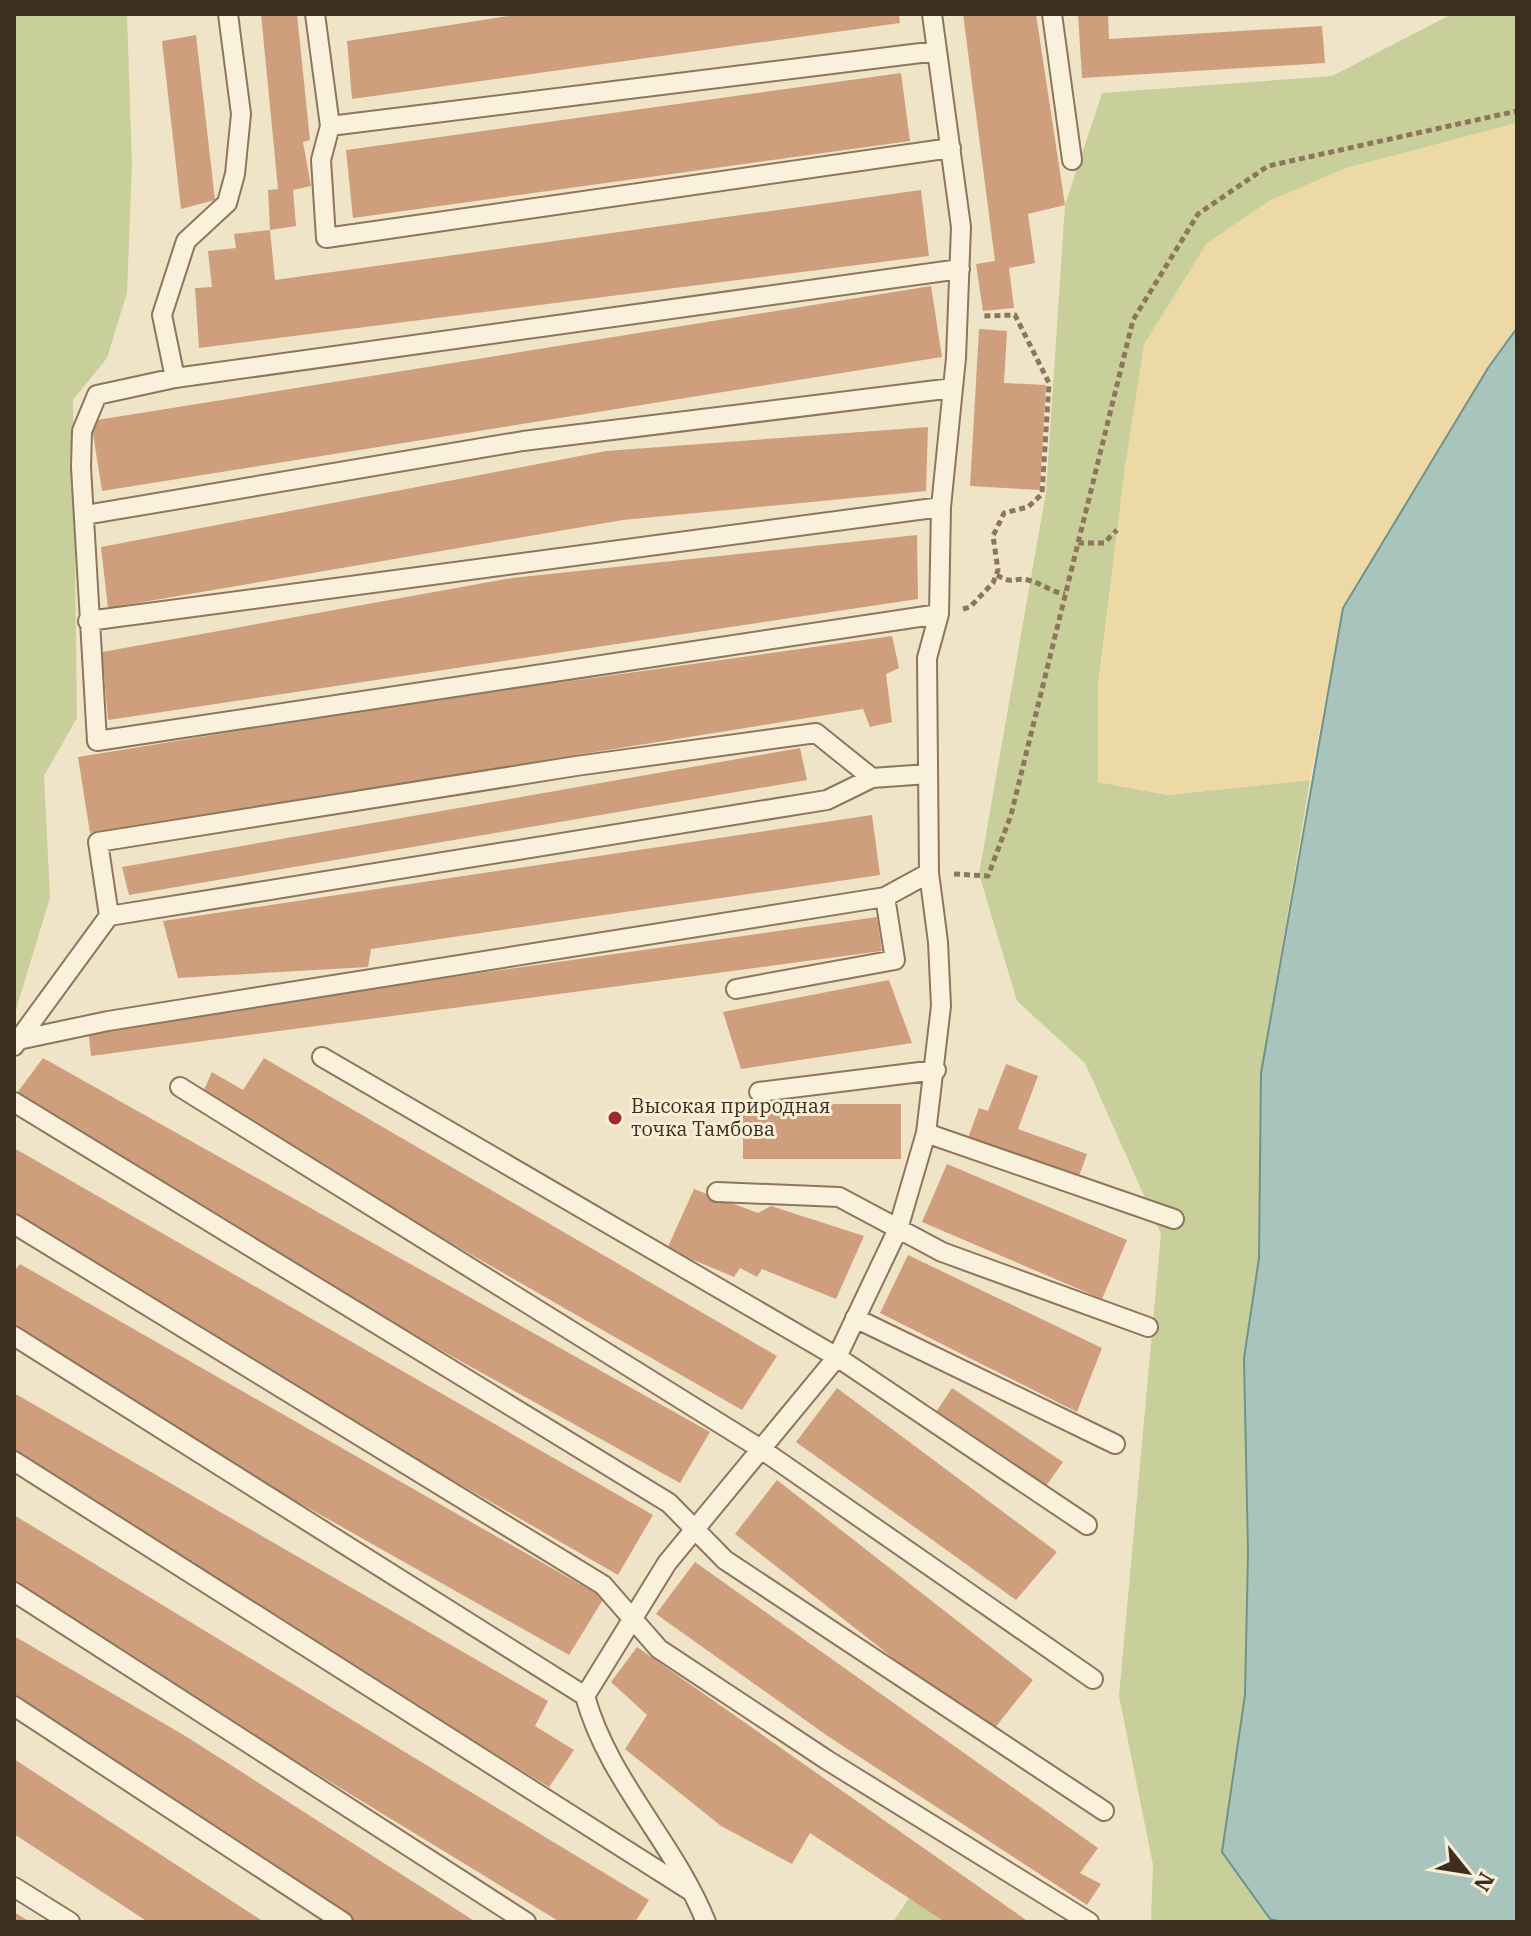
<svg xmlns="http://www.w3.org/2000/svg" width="1531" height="1936" viewBox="0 0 1531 1936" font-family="'IBM Plex Serif',serif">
<rect width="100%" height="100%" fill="#f0e4c8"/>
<!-- green -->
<path fill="#c9cf9b" d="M 14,14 L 127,14 L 132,164 L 127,293 L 107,358 L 73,400 L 77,718 L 44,776 L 50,898 L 14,1016 Z
M 1452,14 L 1517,14 L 1517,123 L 1343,169 L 1126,460 L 1098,685 L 1098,782 L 1168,795 L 1310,780 L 1261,1073 L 1259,1258 L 1244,1358 L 1248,1553 L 1245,1695 L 1222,1851 L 1269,1919 L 1281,1922 L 1151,1922 L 1153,1865 L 1119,1696 L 1161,1234 L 1085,1063 L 1017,1001 L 979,874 L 1046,492 L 1065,205 L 1102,93 L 1332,76 Z
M 909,1898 L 951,1922 L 893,1922 Z"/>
<!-- sand -->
<path fill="#ecd9a5" d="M 1517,123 L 1517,328 L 1488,368 L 1343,608 L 1310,780 L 1168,795 L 1098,782 L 1098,685 L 1126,460 L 1144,344 L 1207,243 L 1269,201 L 1343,169 Z"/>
<!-- water -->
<path fill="#a9c4bc" stroke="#6f938a" stroke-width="2" d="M 1517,328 L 1517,1922 L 1281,1922 L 1270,1919 L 1222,1852 L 1245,1695 L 1248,1553 L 1244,1358 L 1259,1258 L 1261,1073 L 1343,608 L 1488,368 Z"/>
<!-- building -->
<path fill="#cf9f7d" d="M 261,14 L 297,14 L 310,140 L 303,142 L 311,186 L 293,190 L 296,226 L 270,230 L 275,280 L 921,190 L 929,256 L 199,348 L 195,288 L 212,287 L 208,251 L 236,248 L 234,234 L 270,230 L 268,190 L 278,189 Z
M 522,14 L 899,14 L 900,23 L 352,99 L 347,41 Z
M 963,14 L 1036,14 L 1065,205 L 1028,214 L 1035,263 L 1009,268 L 1014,308 L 983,311 L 976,264 L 995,261 Z
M 1078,14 L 1108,14 L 1109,39 L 1322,26 L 1325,63 L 1082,78 Z
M 196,35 L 215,200 L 181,209 L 162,41 Z
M 901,73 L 910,141 L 353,218 L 346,150 Z
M 931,286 L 942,357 L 102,491 L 91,421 Z
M 979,329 L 1007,331 L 1004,383 L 1046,385 L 1040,490 L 970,486 Z
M 928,427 L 926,491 L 623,520 L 108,608 L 101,547 L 606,451 Z
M 917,535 L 918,599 L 108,720 L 102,652 L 512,578 Z
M 892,636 L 899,668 L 886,674 L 892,722 L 870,727 L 863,709 L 90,833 L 78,757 L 392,706 Z
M 800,748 L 807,780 L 129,895 L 122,867 Z
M 872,815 L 880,875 L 371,949 L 368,967 L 178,978 L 163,921 Z
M 877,917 L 882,951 L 91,1056 L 88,1028 Z
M 889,980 L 912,1043 L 741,1069 L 723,1012 Z
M 43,1058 L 710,1432 L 680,1483 L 14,1113 L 14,1097 Z
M 264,1058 L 777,1356 L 742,1410 L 200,1099 L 212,1072 L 243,1090 Z
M 1006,1064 L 1038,1076 L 1018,1129 L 1087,1154 L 1078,1179 L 968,1138 L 979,1108 L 988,1111 Z
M 743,1104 L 901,1104 L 901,1159 L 743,1159 Z
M 14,1148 L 653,1515 L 618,1575 L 14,1228 Z
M 947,1164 L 1127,1240 L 1102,1299 L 922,1222 Z
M 694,1189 L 758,1213 L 771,1206 L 864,1236 L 836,1299 L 762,1269 L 757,1277 L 740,1268 L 734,1277 L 667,1249 Z
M 908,1255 L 1102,1348 L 1077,1412 L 880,1313 Z
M 20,1264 L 604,1598 L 569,1655 L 14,1342 L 14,1271 Z
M 837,1388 L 1057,1552 L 1016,1600 L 796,1442 Z
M 952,1388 L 1063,1462 L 1046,1486 L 936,1412 Z
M 14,1393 L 548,1701 L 535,1726 L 574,1750 L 549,1787 L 14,1463 Z
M 777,1480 L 1033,1680 L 990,1734 L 735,1534 Z
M 14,1515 L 649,1900 L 635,1922 L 560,1922 L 14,1589 Z
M 695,1562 L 1098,1848 L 1080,1873 L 1101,1884 L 1087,1905 L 829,1737 L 656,1614 Z
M 14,1636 L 187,1737 L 476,1922 L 352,1922 L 14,1712 Z
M 637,1647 L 1029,1922 L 945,1922 L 810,1833 L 792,1864 L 721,1826 L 625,1749 L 647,1715 L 611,1682 Z
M 14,1759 L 264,1922 L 148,1922 L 14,1834 Z
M 14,1912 L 30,1922 L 14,1922 Z"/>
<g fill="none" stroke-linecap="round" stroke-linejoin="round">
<!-- lane casing -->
<g stroke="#8d765c" stroke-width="22">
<path id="lane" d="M 228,14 L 241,114 L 235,174 L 227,203 L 186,241 L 162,315 L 175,378 L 960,269
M 315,14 L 330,126 L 321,160 L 326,238 L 951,148
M 1052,14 L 1072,160
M 330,126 L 937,51
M 175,378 L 97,395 L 82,431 L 81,467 L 97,741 L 939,614
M 85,515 L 523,441 L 953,388
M 88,621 L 941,507
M 109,916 L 98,842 L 576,766 L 816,733 L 872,778
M 736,989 L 895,960 L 885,897
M 18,1040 L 108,1021 L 885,897 L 929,873
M 14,1046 L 109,916 L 827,800 L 872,778 L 928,774
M 322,1057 L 837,1357 L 1087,1525
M 180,1087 L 761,1449 L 1093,1679
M 759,1092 L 936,1070
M 14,1102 L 669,1503 L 725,1560 L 1104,1811
M 926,1133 L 1174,1219
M 717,1192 L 839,1197 L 942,1252 L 1148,1327
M 14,1224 L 603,1585 L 659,1649 L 827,1760 L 1089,1922
M 855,1318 L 1115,1444
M 14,1336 L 585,1696
M 14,1461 L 689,1890
M 14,1592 L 526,1922
M 14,1706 L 343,1922
M 14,1887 L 70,1922
M 706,1922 C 674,1842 608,1780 585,1696 L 667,1563 L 837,1357 L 898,1229 L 926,1133 L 941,1006 L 938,942 L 929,873 L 927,658 L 939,614 L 941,507 L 956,358 L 961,227 L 932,14"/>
</g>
<!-- path -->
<path stroke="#8d765c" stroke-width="5" stroke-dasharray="6 4" stroke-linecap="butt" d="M 1078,543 L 1104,543 L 1117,530
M 997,575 C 1012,585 1014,577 1028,580 C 1041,583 1051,592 1065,594
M 963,609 L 970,607 L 993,583 L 998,570 L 993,536 L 1004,513 L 1028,507 L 1042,494 L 1049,383 L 1015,315 L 983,316
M 954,874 L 988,876 L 1011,815 L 1133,320 L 1198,214 L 1268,166 L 1517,111"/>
<!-- lane -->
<use href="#lane" stroke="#faf1dc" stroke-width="18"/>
</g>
<!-- markers -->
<circle fill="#9e2a2b" stroke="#f7eed8" stroke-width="3" cx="615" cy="1118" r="8"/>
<g text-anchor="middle" stroke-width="6" stroke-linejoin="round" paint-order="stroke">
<!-- poi labels -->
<g font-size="20" fill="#3d2e20" stroke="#f7eed8" text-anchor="start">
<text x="631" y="1113">Высокая природная<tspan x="631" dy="23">точка Тамбова</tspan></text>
</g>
</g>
<!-- border -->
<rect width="1531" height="1936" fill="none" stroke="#3d2e20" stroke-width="32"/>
<!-- north arrow -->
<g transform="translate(1467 1872) rotate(120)" stroke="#f7eed8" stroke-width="6" paint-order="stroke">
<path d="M0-6L14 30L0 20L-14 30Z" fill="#3d2e20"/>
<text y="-12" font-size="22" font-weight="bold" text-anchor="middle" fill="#3d2e20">N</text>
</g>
</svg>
